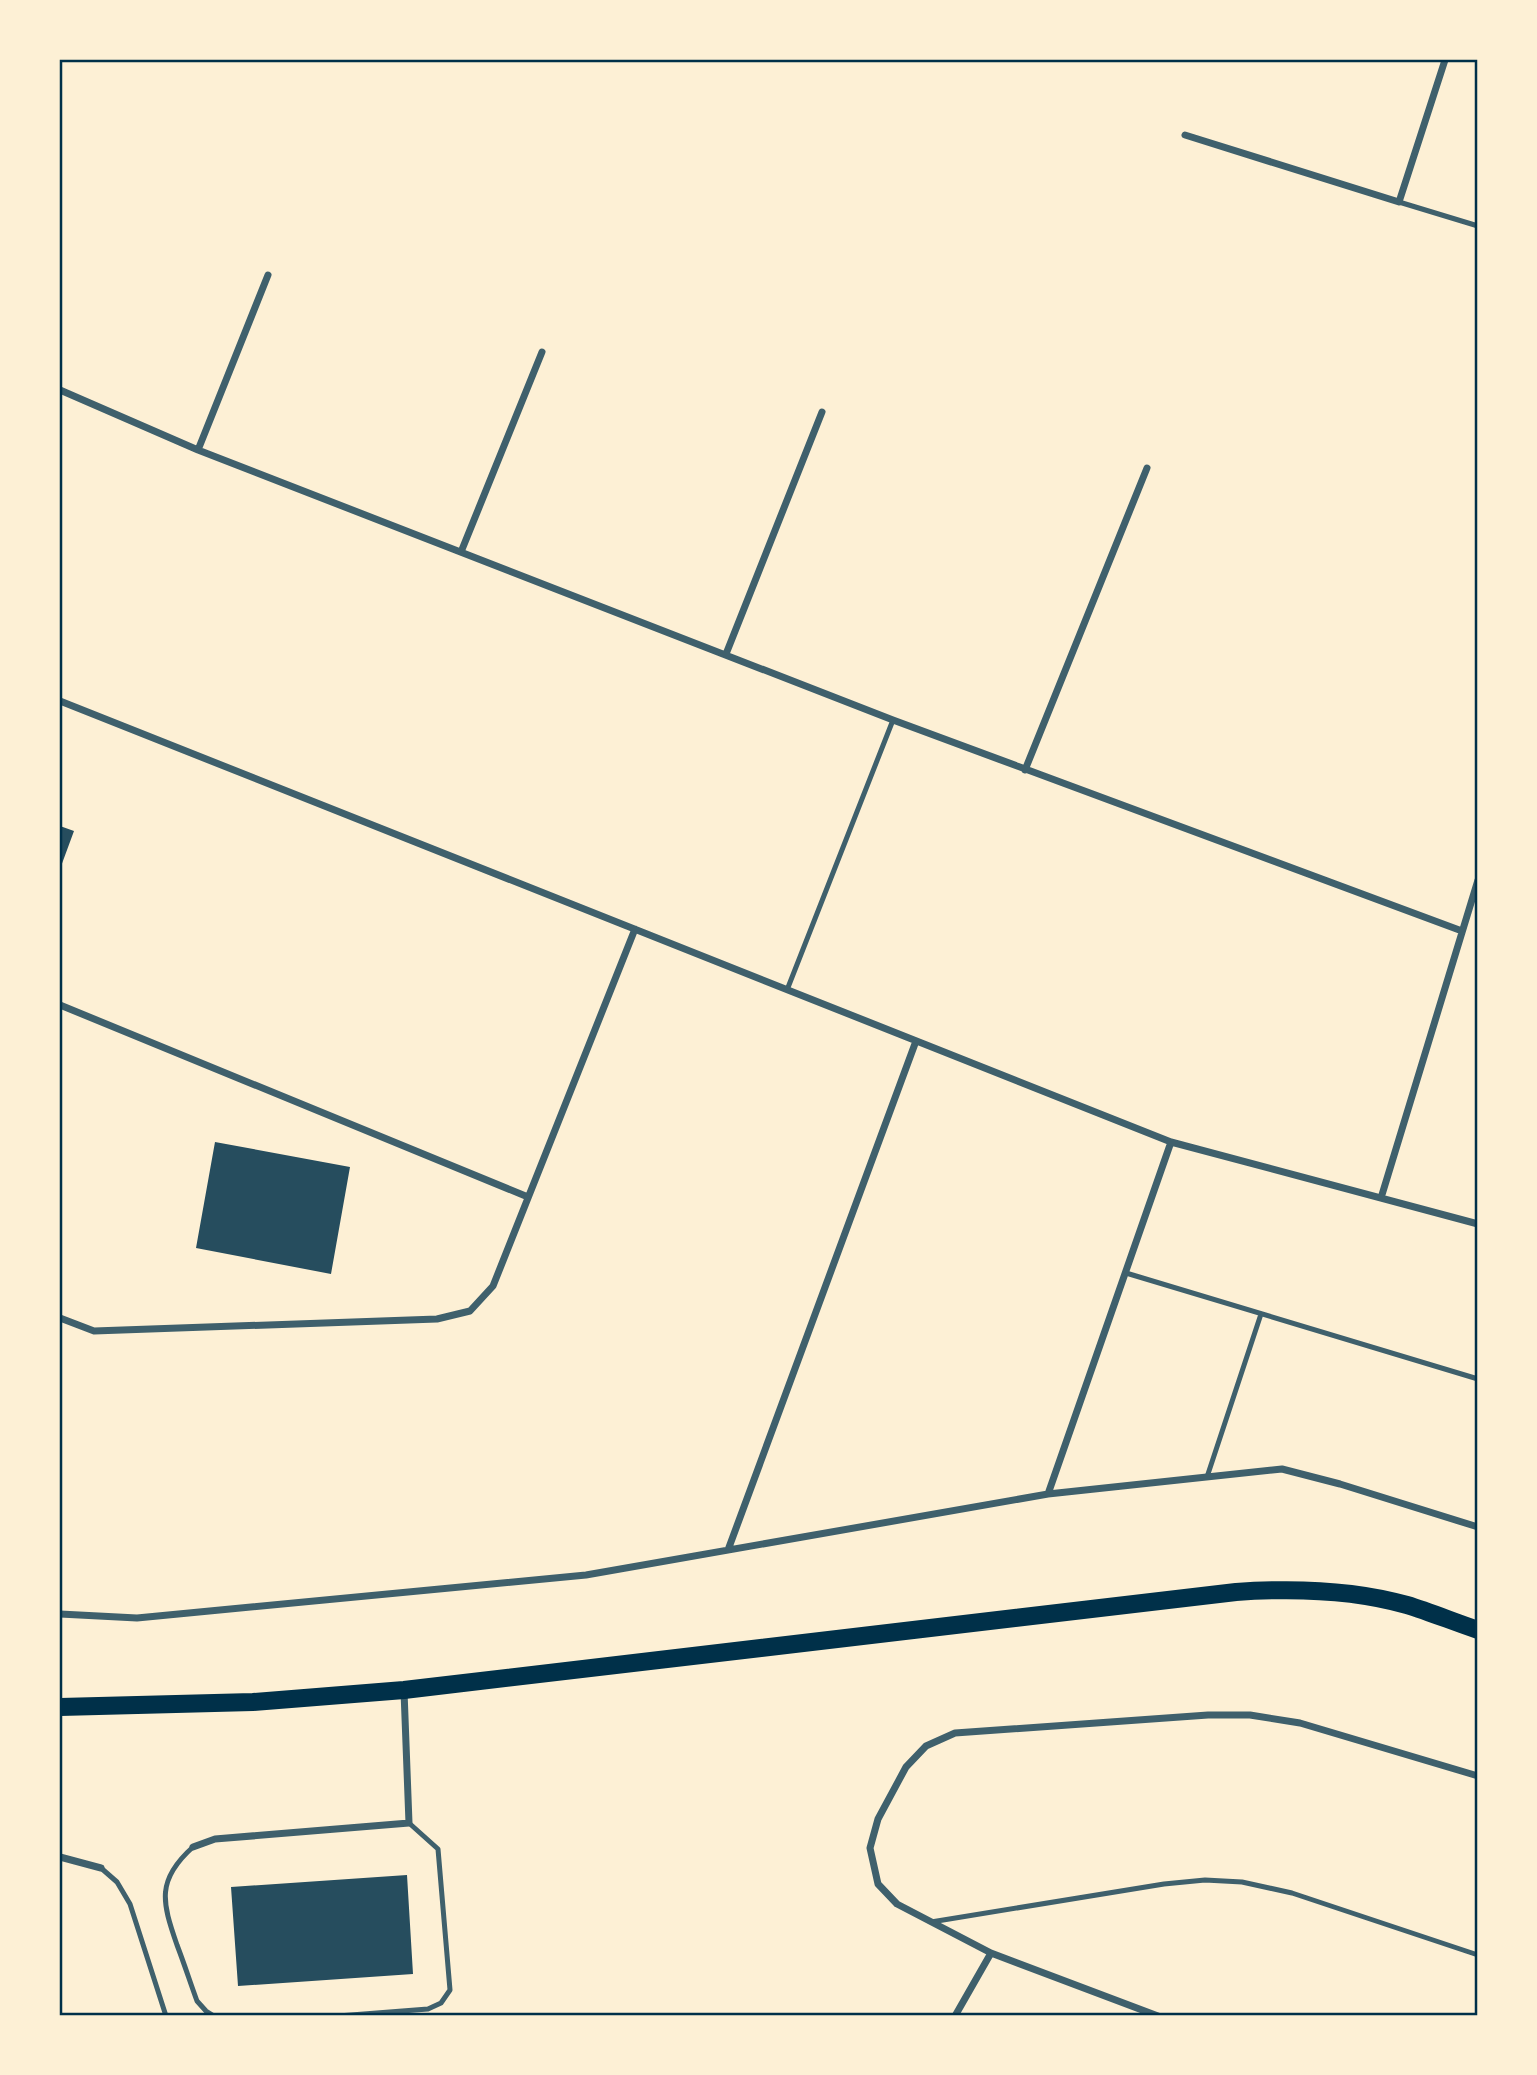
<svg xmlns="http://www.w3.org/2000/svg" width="1537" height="2075" viewBox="0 0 1537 2075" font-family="Roboto,sans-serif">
<rect width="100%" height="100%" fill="#fdf0d5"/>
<!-- building -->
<path fill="#264d5e" d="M 60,826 L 74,831 L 60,869 Z
M 215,1142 L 350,1167 L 331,1274 L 196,1248 Z
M 407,1875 L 413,1974 L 238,1986 L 231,1887 Z"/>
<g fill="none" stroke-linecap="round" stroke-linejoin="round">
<!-- service -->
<path stroke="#3f606c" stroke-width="5" d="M 1399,202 L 1478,226
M 787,990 L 893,720
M 1126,1273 L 1478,1379
M 1207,1477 L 1261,1314
M 193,1847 C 156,1880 162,1902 177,1945 C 184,1963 190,1982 197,2001 L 206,2011 L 214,2016
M 101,1868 L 117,1882 L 130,1904 L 166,2016
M 931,1922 L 1164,1884 L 1205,1880 L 1242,1882 L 1292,1893 L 1478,1955
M 338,2016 L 428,2009 L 441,2003 L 450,1990 L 438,1849 L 409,1823"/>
<!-- minor -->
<path stroke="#3f606c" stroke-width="7" d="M 1185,135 L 1399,202 L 1445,60
M 60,390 L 198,450 L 893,720 L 1462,931
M 198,450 L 268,275
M 461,552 L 542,352
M 726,654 L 822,412
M 60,701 L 1171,1142 L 1478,1224
M 1025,770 L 1147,468
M 60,1005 L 528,1197
M 1381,1198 L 1478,880
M 60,1318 L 94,1331 L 437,1319 L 470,1311 L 493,1286 L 635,929
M 1048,1494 L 1171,1142
M 728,1550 L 916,1041
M 60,1614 L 137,1618 L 586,1575 L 1048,1494 L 1282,1469 L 1340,1484 L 1478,1527
M 193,1847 L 215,1839 L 409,1823 L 404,1691
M 60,1857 L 101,1868
M 991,1953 L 897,1904 L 878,1884 L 870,1848 L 878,1819 L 906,1767 L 926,1746 L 955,1733 L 1208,1715 L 1250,1715 L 1300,1723 L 1478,1776
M 955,2016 L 991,1953 L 1158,2016"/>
<!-- primary -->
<path stroke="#003049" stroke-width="18" d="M 60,1707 L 253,1702 L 404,1690 L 1236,1592 C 1293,1588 1351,1589 1407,1605 C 1430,1612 1454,1622 1478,1630"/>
</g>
<!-- border -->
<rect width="1537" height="2075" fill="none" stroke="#fdf0d5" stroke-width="122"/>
<rect x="61" y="61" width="1415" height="1953" fill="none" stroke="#003049" stroke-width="2.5"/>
</svg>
